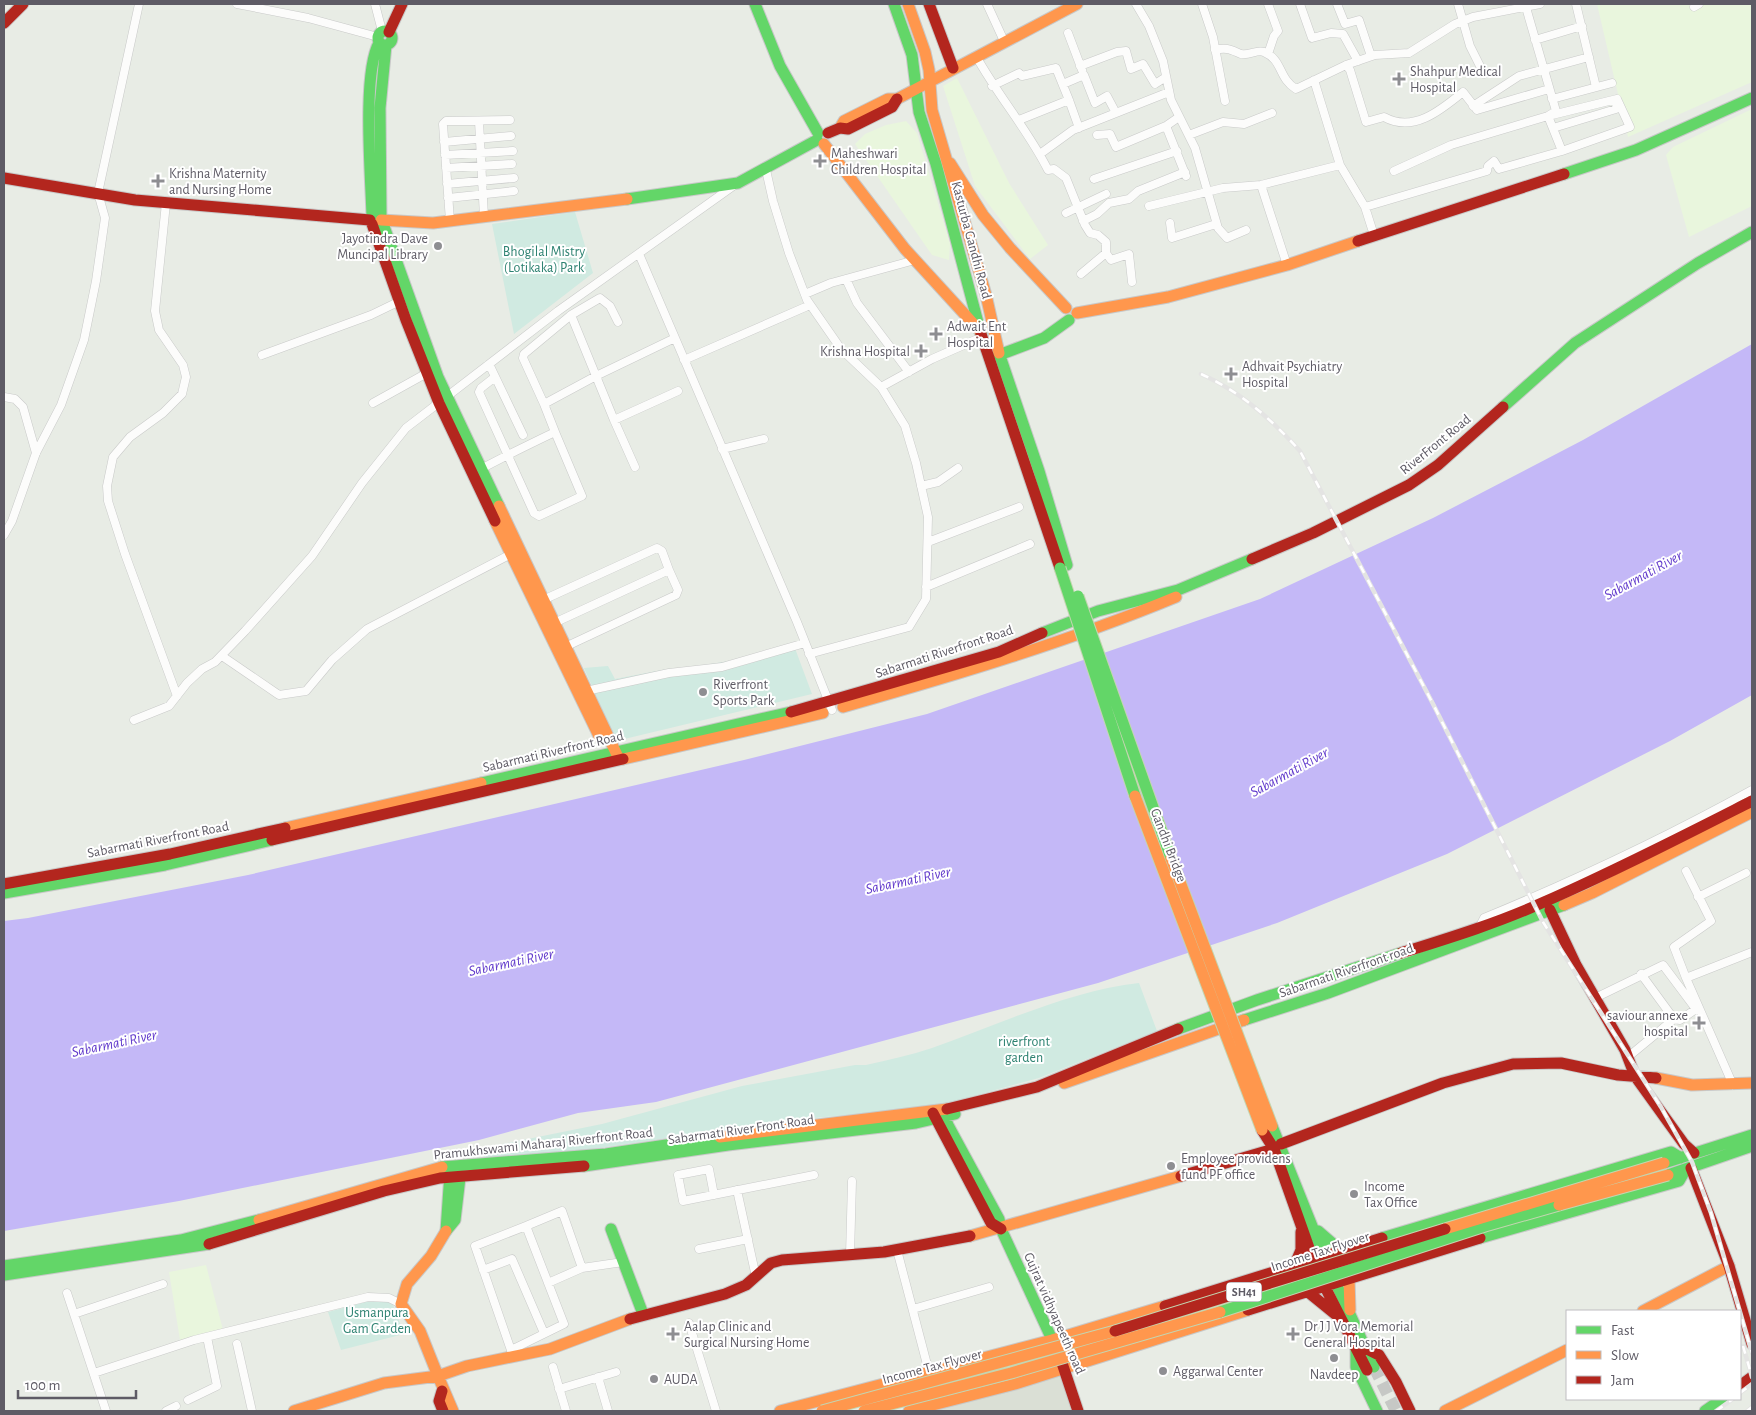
<svg xmlns="http://www.w3.org/2000/svg" width="1756" height="1415" viewBox="0 0 1756 1415" font-family="'Alegreya Sans',sans-serif">
<rect width="100%" height="100%" fill="#e8ece5"/>
<!-- commercial -->
<path fill="#e9f6dd" d="M 1597,4 L 1752,4 L 1752,82 L 1628,137 Z
M 957,78 L 1009,183 L 1048,245 L 1030,259 L 975,186 L 943,86 Z
M 1752,109 L 1752,206 L 1689,237 L 1666,155 L 1673,147 Z
M 906,121 L 917,133 L 950,244 L 949,260 L 932,255 L 855,144 L 865,134 L 886,125 Z
M 206,1265 L 223,1330 L 180,1340 L 169,1272 Z"/>
<!-- education -->
<path fill="#dadfd5" d="M 1063,1374 L 1073,1411 L 920,1411 Z"/>
<!-- green -->
<path fill="#d0eae1" d="M 575,212 L 593,273 L 514,334 L 492,224 Z
M 793,643 L 812,694 L 616,741 L 584,668 L 608,666 L 615,679 L 667,669 L 686,668 L 729,661 Z
M 1139,983 L 1157,1031 L 1039,1078 L 933,1107 L 792,1120 L 600,1148 L 485,1160 L 483,1148 L 602,1124 L 742,1086 L 855,1065 L 866,1065 C 888,1060 911,1055 932,1048 C 997,1025 1072,990 1139,983 Z
M 380,1298 L 392,1302 L 404,1334 L 341,1350 L 328,1312 Z"/>
<!-- water -->
<path fill="#c4b8f7" d="M 1752,344 L 1752,695 L 1670,741 L 1447,854 L 1277,923 L 1098,983 L 656,1102 L 578,1113 L 479,1140 L 179,1201 L 4,1231 L 4,921 L 28,918 L 248,875 L 744,760 L 927,714 L 1260,599 L 1433,518 L 1583,440 Z"/>
<g fill="none" stroke-linecap="round" stroke-linejoin="round">
<!-- primary-tunnel -->
<path stroke="#c6c8c5" stroke-width="12" stroke-dasharray="12 6" stroke-linecap="butt" d="M 1374,1367 L 1396,1411"/>
<!-- street casing -->
<g stroke="#c9cac9" stroke-width="9">
<path id="street" d="M 237,4 L 308,18 L 378,37
M 375,4 L 382,31
M 987,4 L 1004,41
M 1136,4 L 1149,26 L 1163,61 L 1171,100 L 1195,148 L 1218,228 L 1227,238 L 1246,230
M 1202,4 L 1213,37 L 1225,101
M 1268,4 L 1278,31 L 1274,36 L 1268,54
M 1300,4 L 1312,38 L 1331,33 L 1343,34 L 1358,61
M 1337,4 L 1345,24 L 1359,20 L 1371,56
M 1458,4 L 1470,46 L 1484,74
M 1525,4 L 1556,111 L 1548,116 L 1562,151 L 1630,127 L 1617,99
M 1576,4 L 1596,87
M 1694,7 L 1699,4
M 1068,33 L 1082,70
M 1535,40 L 1582,26
M 1215,50 C 1227,47 1231,50 1241,54 C 1249,56 1257,49 1264,52 C 1283,60 1278,78 1296,89 L 1346,65 L 1375,55 L 1409,53 L 1455,24 L 1473,17 L 1540,4
M 976,56 C 998,96 1028,130 1048,170 L 1054,169 L 1066,178 L 1085,225 L 1090,233 L 1098,235 L 1106,242 L 1106,253
M 1346,65 L 1350,70 L 1366,122 L 1384,117 C 1413,133 1440,111 1463,92 L 1477,110 L 1549,89
M 1080,66 L 1117,52 L 1126,51 L 1131,69 L 1143,64 L 1155,84 L 1166,77
M 1314,80 L 1340,165 L 1365,207
M 1063,84 L 1084,75 L 1095,103 L 1107,96 L 1116,113
M 992,86 L 1019,73 L 1022,76 L 1056,68 L 1069,100
M 1552,99 L 1612,83
M 1473,106 L 1519,76 L 1589,57
M 1179,117 L 1166,126 L 1186,176
M 1019,120 L 1069,100 L 1079,128
M 479,121 L 484,217
M 1553,128 L 1616,109 L 1617,99
M 1097,135 L 1110,134 L 1116,147 L 1166,126
M 1189,135 L 1223,122 L 1244,124 L 1272,113
M 444,142 L 511,136
M 1040,154 L 1073,130 L 1169,92
M 445,155 L 513,151
M 446,168 L 512,164
M 766,170 L 773,201 L 789,253 L 807,300 L 841,349 L 881,387 L 905,426 L 916,463 L 928,517 L 926,599 L 909,627 L 809,654
M 1394,171 L 1451,145 L 1548,116 L 1617,99
M 1094,179 L 1177,151
M 447,184 L 514,178
M 1261,185 L 1287,265
M 448,198 L 514,191
M 166,203 L 155,311 L 159,330 L 183,365 L 186,377 L 182,394 L 163,413 L 130,437 L 113,457 L 107,486 L 108,501 L 125,554 L 177,696
M 1149,206 L 1223,188 L 1261,185 L 1340,165
M 1066,213 L 1106,194
M 450,221 L 443,124 L 446,121 L 510,120
M 1083,221 L 1097,214 L 1109,203 L 1129,199 L 1138,191 L 1185,172
M 1170,223 L 1172,238 L 1216,224
M 1372,229 L 1365,207 L 1487,171 L 1488,166 L 1494,161 L 1499,169 L 1562,151
M 639,254 L 797,622 L 832,710
M 1081,274 L 1106,253 L 1111,260 L 1129,254 L 1132,282
M 846,279 L 857,303 L 909,372
M 805,294 L 831,283 L 915,260
M 571,315 L 614,420 L 678,391
M 262,355 L 371,315 L 400,301
M 684,360 L 810,305
M 489,364 L 523,435
M 881,387 L 932,359 L 982,337
M 4,397 L 15,399 L 23,407 L 36,453
M 373,403 L 427,373
M 544,404 L 523,358 L 524,354 L 571,315 L 600,298 L 610,306 L 618,322
M 614,420 L 635,467
M 555,432 L 544,404 L 596,376 L 675,338
M 722,449 L 764,439
M 481,469 C 505,456 530,444 555,432 L 582,496 L 539,516 L 534,513 L 479,392 L 481,388 L 495,377
M 921,486 L 938,482 L 958,468
M 4,535 L 12,521 L 36,453 L 61,405 L 84,340 L 96,281 L 105,218 L 98,193 L 139,4
M 928,542 L 1019,507
M 926,587 L 1030,544
M 543,600 L 657,548 L 662,551 L 669,570 L 554,623
M 565,647 L 676,595 L 678,590 L 669,570
M 222,656 L 279,695 L 306,691 L 332,660 L 367,629 L 515,552
M 586,691 L 669,673 L 722,667 L 805,643
M 134,720 L 169,706 L 187,683 L 202,669 L 215,662 L 245,631 L 312,556 L 362,483 L 406,428 L 558,311 L 736,184
M 1698,897 L 1746,873
M 1479,928 L 1484,918 C 1576,880 1665,838 1752,790
M 1641,974 L 1674,1019
M 1686,978 L 1674,947 L 1711,921 L 1686,871
M 1595,998 L 1663,965 L 1696,1009 L 1680,1020 L 1674,1019 L 1628,1057
M 1733,1085 L 1686,978 L 1752,952
M 737,1190 L 756,1277
M 714,1195 L 709,1169 L 678,1175 L 683,1201 L 814,1175
M 526,1226 L 562,1211 L 582,1268 L 548,1283
M 699,1249 L 748,1239
M 897,1250 L 929,1372
M 850,1255 L 852,1181
M 582,1268 L 623,1262
M 483,1270 L 512,1259 L 544,1333
M 67,1293 L 106,1411
M 913,1309 L 989,1287
M 74,1314 L 163,1284
M 689,1323 L 716,1411
M 237,1344 L 252,1411
M 511,1350 L 564,1324 L 526,1226 L 475,1246 L 513,1356
M 553,1367 L 566,1411
M 94,1373 L 194,1340 L 368,1297 L 389,1298 L 401,1304
M 598,1377 L 608,1411
M 559,1389 L 616,1372
M 188,1400 L 217,1386 L 207,1337
M 166,1411 L 176,1406"/>
</g>
<!-- fast casing -->
<g stroke="#c8c8c8" stroke-width="13">
<path id="fast" d="M 755,4 L 780,66 L 818,133
M 894,4 L 912,55 L 919,112 L 936,164 L 981,334
M378 38a7 7 0 1 1 14 0a7 7 0 1 1-14 0Z
M 1564,174 L 1636,150 L 1752,98
M 627,199 L 738,183 L 817,140
M 372,216 C 371,177 362,73 379,43
M 381,218 L 380,108 L 386,45
M 381,221 L 374,225 L 371,218 L 377,215 L 381,218 L 438,377 L 499,506
M 999,353 L 1039,471 L 1067,565
M 999,355 L 1044,338 L 1069,320
M 1503,407 L 1575,343 L 1698,263 L 1752,232
M 1042,633 L 1098,611 L 1178,590 L 1252,559
M 481,783 L 791,712
M 4,893 L 165,865 L 272,840
M 1244,1020 L 1328,993 L 1564,905
M 1178,1029 L 1257,1000 L 1401,953
M 943,1111 L 948,1125 L 999,1219 L 1001,1229 L 1055,1346
M 1272,1126 L 1328,1266 L 1374,1367
M 1664,1163 L 1752,1135
M 584,1166 L 728,1145 L 916,1123 L 955,1114
M 442,1167 L 606,1154 L 720,1137
M 450,1173 L 446,1231 L 455,1220 L 461,1169
M 1668,1175 L 1752,1146
M 611,1229 L 643,1314
M 1318,1231 L 1340,1250
M 1382,1238 L 1671,1152 L 1681,1158
M 1480,1238 L 1679,1181 L 1686,1169
M 4,1266 L 181,1240 L 259,1220
M 4,1275 L 209,1244
M 1356,1349 L 1356,1367 L 1377,1411
M 1705,1411 L 1722,1399"/>
</g>
<!-- slow casing -->
<g stroke="#c8c8c8" stroke-width="13">
<path id="slow" d="M 908,4 L 925,52 L 929,70 L 932,110 L 986,295 L 999,353
M 840,128 L 844,121 L 888,99 L 897,99 L 1077,4
M 824,144 L 905,249 L 980,331
M 950,163 L 983,215 L 1010,248 L 1066,308
M 381,220 L 433,223 L 627,199
M 1077,313 L 1168,297 L 1287,265 L 1358,241
M 499,506 L 618,757
M 495,521 L 600,738
M 843,707 C 956,675 1067,642 1176,597
M 623,759 L 823,713
M 285,828 L 481,783
M 1564,905 L 1592,893 L 1752,812
M 1656,1078 L 1692,1085 L 1752,1083
M 1064,1083 L 1244,1020
M 720,1137 L 947,1109
M 259,1220 L 442,1167
M 970,1236 L 1181,1176
M 1349,1279 L 1350,1310
M 1643,1311 L 1729,1266
M 438,1376 L 420,1331 L 401,1304 L 407,1284 L 431,1256 L 446,1231
M 294,1411 L 384,1383 L 438,1376
M 453,1411 L 438,1376 L 467,1366 L 550,1349 L 630,1319
M 780,1411 L 1052,1340 L 1165,1306
M 909,1411 L 1015,1384 L 1248,1310
M 1445,1411 L 1567,1350"/>
</g>
<!-- jam casing -->
<g stroke="#c8c8c8" stroke-width="13">
<path id="jam" d="M 929,4 L 953,68
M 4,23 L 23,4
M 389,32 L 402,4
M 828,133 L 840,128 L 848,129 L 892,107 L 897,99
M 4,178 L 135,200 L 370,220
M 372,224 L 406,320 L 439,403 L 495,521
M 1358,241 L 1564,174
M 981,334 L 1060,568
M 1252,559 L 1313,533 L 1409,485 L 1438,465 L 1503,407
M 791,712 L 999,652 L 1042,633
M 272,840 L 623,759
M 4,884 L 170,854 L 285,828
M 1550,910 L 1576,965 L 1625,1050 L 1635,1076 L 1684,1144 L 1694,1153
M 1401,953 C 1449,938 1498,923 1544,902 C 1615,871 1683,836 1752,801
M 947,1109 L 1037,1087 L 1178,1029
M 933,1113 L 991,1223 L 1001,1229
M 1262,1130 L 1274,1149 L 1318,1273 L 1367,1370
M 1281,1144 L 1443,1083 L 1513,1064 L 1561,1063 L 1618,1075 L 1656,1078
M 1691,1168 L 1729,1266 L 1752,1344
M 1181,1176 L 1274,1149
M 209,1244 L 384,1191 L 440,1178 L 584,1166
M 1295,1264 L 1301,1250 L 1301,1232
M 1308,1292 L 1335,1314
M 1165,1306 L 1382,1238
M 1248,1310 L 1480,1238
M 630,1319 L 725,1294 L 746,1285 L 771,1263 L 782,1260 L 884,1252 L 970,1236
M 1365,1348 L 1379,1355 L 1396,1382 L 1410,1411
M 1062,1363 L 1078,1411
M 1740,1386 L 1752,1377
M 442,1391 L 439,1401 L 443,1411"/>
</g>
<!-- street -->
<use href="#street" stroke="#fcfcfb" stroke-width="8"/>
<!-- fast -->
<use href="#fast" stroke="#63d668" stroke-width="11"/>
<!-- slow -->
<use href="#slow" stroke="#ff974d" stroke-width="11"/>
<!-- jam -->
<use href="#jam" stroke="#b3261e" stroke-width="11"/>
<!-- rail casing -->
<g stroke="#e4e4e3" stroke-width="4.5">
<path id="rail" d="M 1201,374 C 1241,392 1271,419 1300,451 L 1432,702 L 1543,922 L 1661,1107 L 1692,1162 L 1711,1213 L 1752,1353
M 1743,1346 L 1752,1377
M 1740,1393 L 1752,1384
M 1716,1411 L 1733,1399
M 1747,1411 L 1752,1407"/>
</g>
<!-- rail -->
<use href="#rail" stroke="#fff" stroke-width="2.5" stroke-dasharray="8" stroke-linecap="butt"/>
<!-- fast-bridge casing -->
<g stroke="#c4d5b1" stroke-width="13" stroke-linecap="butt">
<path id="fast-bridge" d="M 1060,568 L 1135,796
M 1078,596 L 1171,858
M 1220,1312 L 1485,1226 L 1559,1205"/>
</g>
<!-- slow-bridge casing -->
<g stroke="#c4d5b1" stroke-width="13" stroke-linecap="butt">
<path id="slow-bridge" d="M 1135,796 L 1262,1130
M 1171,858 L 1272,1126
M 1559,1205 L 1668,1175
M 1445,1229 L 1664,1163
M 822,1411 L 1115,1331
M 864,1411 L 1011,1373 L 1220,1312"/>
</g>
<!-- jam-bridge casing -->
<g stroke="#c4d5b1" stroke-width="13" stroke-linecap="butt">
<path id="jam-bridge" d="M 1115,1331 L 1445,1229"/>
</g>
<!-- fast-bridge -->
<use href="#fast-bridge" stroke="#63d668" stroke-width="11"/>
<!-- slow-bridge -->
<use href="#slow-bridge" stroke="#ff974d" stroke-width="11"/>
<!-- jam-bridge -->
<use href="#jam-bridge" stroke="#b3261e" stroke-width="11"/>
</g>
<!-- markers -->
<g fill="#8e8e92" stroke="#fff" stroke-width="2">
<path d="M1396.5 71.5h5v5h5v5h-5v5h-5v-5h-5v-5h5z"/>
<path d="M817.5 153.5h5v5h5v5h-5v5h-5v-5h-5v-5h5z"/>
<path d="M155.5 173.5h5v5h5v5h-5v5h-5v-5h-5v-5h5z"/>
<circle cx="438" cy="246" r="5"/>
<path d="M933.5 326.5h5v5h5v5h-5v5h-5v-5h-5v-5h5z"/>
<path d="M918.5 343.5h5v5h5v5h-5v5h-5v-5h-5v-5h5z"/>
<path d="M1228.5 366.5h5v5h5v5h-5v5h-5v-5h-5v-5h5z"/>
<circle cx="703" cy="692" r="5"/>
<path d="M1696.5 1015.5h5v5h5v5h-5v5h-5v-5h-5v-5h5z"/>
<circle cx="1171" cy="1166" r="5"/>
<circle cx="1354" cy="1194" r="5"/>
<path d="M670.5 1326.5h5v5h5v5h-5v5h-5v-5h-5v-5h5z"/>
<path d="M1290.5 1326.5h5v5h5v5h-5v5h-5v-5h-5v-5h5z"/>
<circle cx="1334" cy="1358" r="5"/>
<circle cx="1163" cy="1371" r="5"/>
<circle cx="654" cy="1379" r="5"/>
</g>
<g text-anchor="middle" stroke-width="4" stroke-linejoin="round" paint-order="stroke">
<!-- shield labels -->
<rect fill="#fff" stroke="#8e8c93" stroke-width="1" x="1226.5" y="1282.5" width="35" height="19" rx="4"/>
<g font-size="12" font-weight="bold" fill="#5e5b65">
<text x="1244" y="1296">SH41</text>
</g>
<!-- poi labels -->
<g font-size="14" fill="#5e5b65" stroke="#fff" text-anchor="start">
<text x="1410" y="76">Shahpur Medical<tspan x="1410" dy="16">Hospital</tspan></text>
<text x="831" y="158">Maheshwari<tspan x="831" dy="16">Children Hospital</tspan></text>
<text x="169" y="178">Krishna Maternity<tspan x="169" dy="16">and Nursing Home</tspan></text>
<text x="428" y="243" text-anchor="end">Jayotindra Dave<tspan x="428" dy="16">Muncipal Library</tspan></text>
<text x="947" y="331">Adwait Ent<tspan x="947" dy="16">Hospital</tspan></text>
<text x="910" y="356" text-anchor="end">Krishna Hospital</text>
<text x="1242" y="371">Adhvait Psychiatry<tspan x="1242" dy="16">Hospital</tspan></text>
<text x="713" y="689">Riverfront<tspan x="713" dy="16">Sports Park</tspan></text>
<text x="1688" y="1020" text-anchor="end">saviour annexe<tspan x="1688" dy="16">hospital</tspan></text>
<text x="1181" y="1163">Employee providens<tspan x="1181" dy="16">fund PF office</tspan></text>
<text x="1364" y="1191">Income<tspan x="1364" dy="16">Tax Office</tspan></text>
<text x="684" y="1331">Aalap Clinic and<tspan x="684" dy="16">Surgical Nursing Home</tspan></text>
<text x="1304" y="1331">Dr J J Vora Memorial<tspan x="1304" dy="16">General Hospital</tspan></text>
<text x="1173" y="1376">Aggarwal Center</text>
<text x="1334" y="1379" text-anchor="middle">Navdeep</text>
<text x="664" y="1384">AUDA</text>
</g>
<!-- street labels -->
<g font-size="14" fill="#5e5b65" stroke="#fff">
<text transform="translate(972 240) rotate(75)" y="5">Kasturba Gandhi Road</text>
<text transform="translate(1435 444) rotate(-39)" y="5">RiverFront Road</text>
<text transform="translate(944 651) rotate(-18)" y="5">Sabarmati Riverfront Road</text>
<text transform="translate(553 751) rotate(-13)" y="5">Sabarmati Riverfront Road</text>
<text transform="translate(158 839) rotate(-11)" y="5">Sabarmati Riverfront Road</text>
<text transform="translate(1169 845) rotate(69)" y="5">Gandhi Bridge</text>
<text transform="translate(1346 970) rotate(-19)" y="5">Sabarmati Riverfront road</text>
<text transform="translate(741 1129) rotate(-8)" y="5">Sabarmati River Front Road</text>
<text transform="translate(543 1143) rotate(-6)" y="5">Pramukhswami Maharaj Riverfront Road</text>
<text transform="translate(1320 1251) rotate(-18)" y="5">Income Tax Flyover</text>
<text transform="translate(1055 1313) rotate(66)" y="5">Gujrat vidhyapeeth road</text>
<text transform="translate(932 1366) rotate(-15)" y="5">Income Tax Flyover</text>
</g>
<!-- park labels -->
<g font-size="14" fill="#2d8271" stroke="#fff">
<text x="544" y="256">Bhogilal Mistry<tspan x="544" dy="16">(Lotikaka) Park</tspan></text>
<text x="1024" y="1046">riverfront<tspan x="1024" dy="16">garden</tspan></text>
<text x="377" y="1317">Usmanpura<tspan x="377" dy="16">Gam Garden</tspan></text>
</g>
<!-- water labels -->
<g font-size="15" font-style="italic" fill="#623bcc" stroke="#fff">
<text transform="translate(1643 575) rotate(-29)" y="5">Sabarmati River</text>
<text transform="translate(1289 772) rotate(-29)" y="5">Sabarmati River</text>
<text transform="translate(908 880) rotate(-12)" y="5">Sabarmati River</text>
<text transform="translate(511 962) rotate(-12)" y="5">Sabarmati River</text>
<text transform="translate(114 1043) rotate(-12)" y="5">Sabarmati River</text>
</g>
</g>
<!-- border -->
<rect width="1756" height="1415" fill="none" stroke="#5e5b65" stroke-width="10"/>
<!-- legend -->
<rect x="1566" y="1310" width="175" height="90" fill="#ffffff" stroke="#bfbdc1"/>
<rect x="1576" y="1326" width="25" height="8" fill="#63d668" stroke="#bfbdc1"/>
<text x="1611" y="1335" font-size="15" fill="#5e5b65">Fast</text>
<rect x="1576" y="1351" width="25" height="8" fill="#ff974d" stroke="#bfbdc1"/>
<text x="1611" y="1360" font-size="15" fill="#5e5b65">Slow</text>
<rect x="1576" y="1376" width="25" height="8" fill="#b3261e" stroke="#bfbdc1"/>
<text x="1611" y="1385" font-size="15" fill="#5e5b65">Jam</text>
<!-- scale -->
<path d="M18 1390v8h118v-8" fill="none" stroke="#5e5b65" stroke-width="2.5"/>
<text x="25" y="1390" font-size="15" fill="#5e5b65" stroke="#ffffff" stroke-width="4" paint-order="stroke">100 m</text>
</svg>
